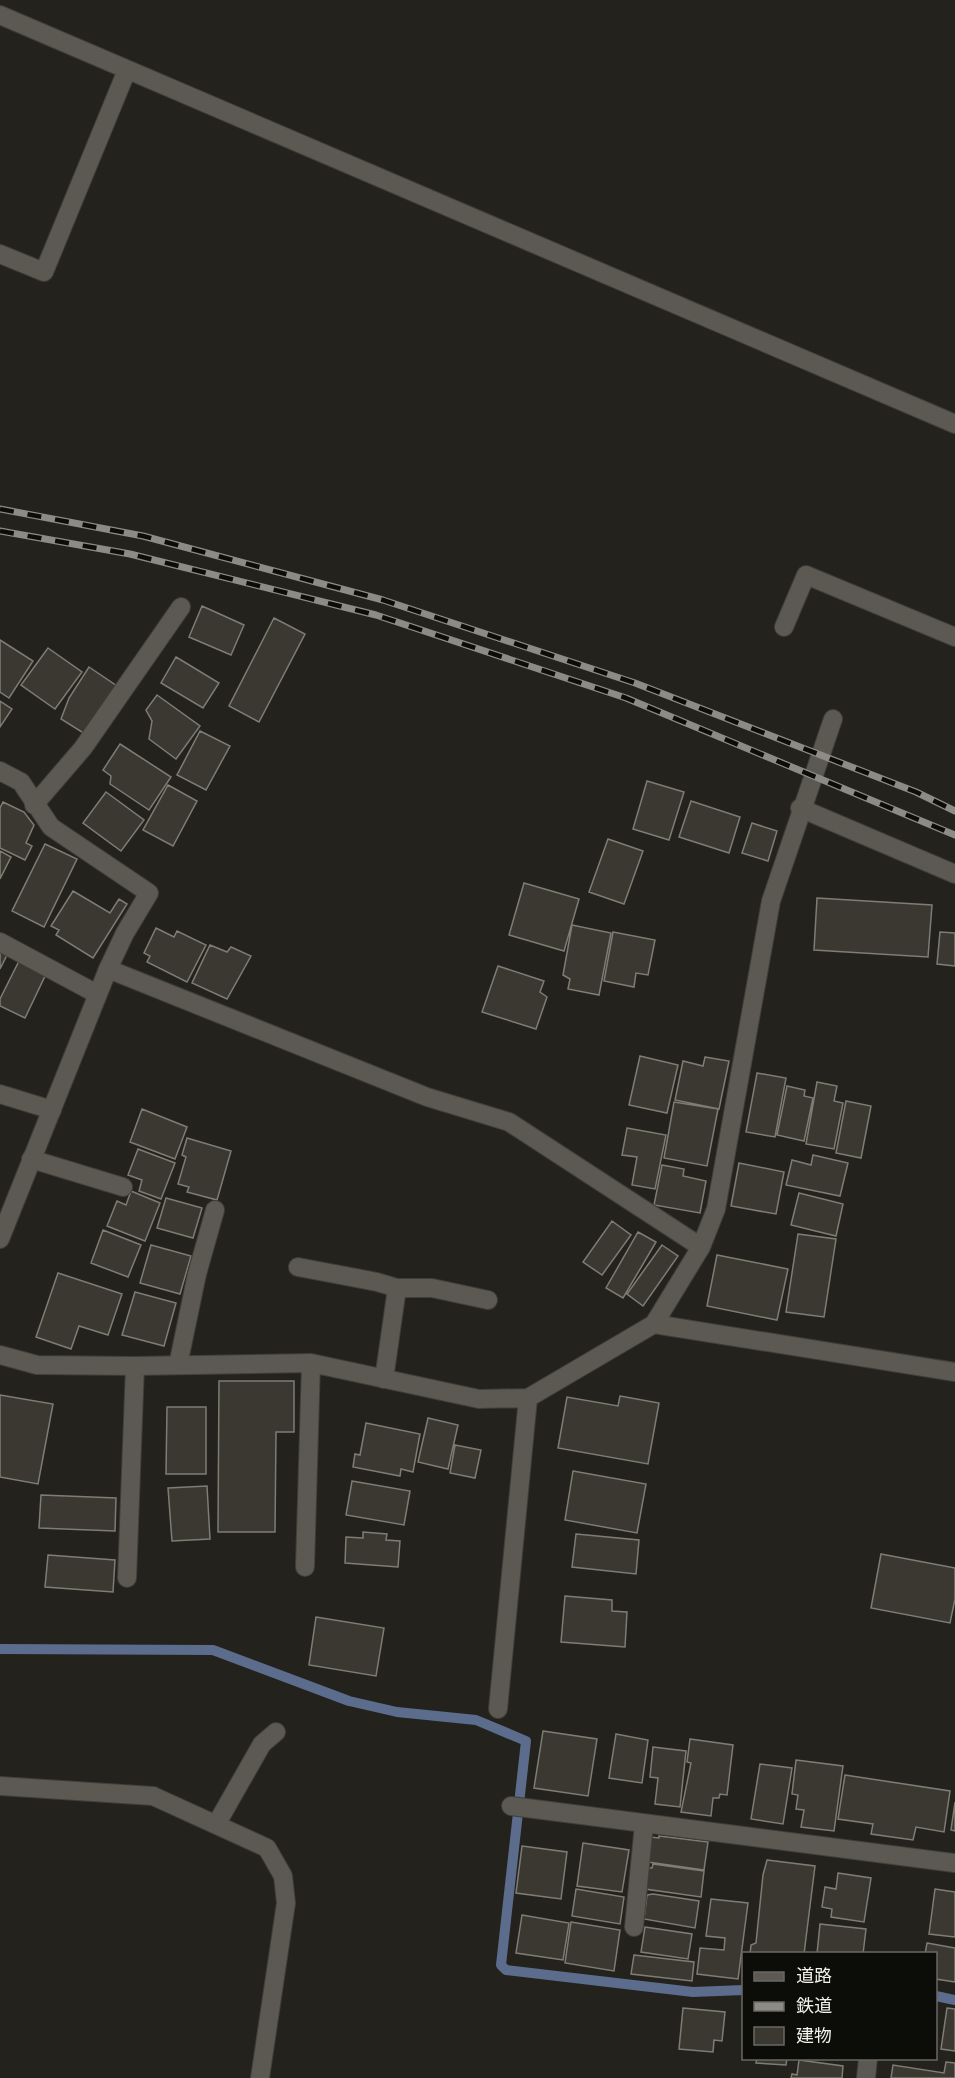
<svg xmlns="http://www.w3.org/2000/svg" width="955" height="2078" viewBox="0 0 955 2078" font-family="'PT Sans Narrow','Noto Sans JP',sans-serif">
<rect width="100%" height="100%" fill="#24221c"/>
<g fill="none" stroke-linecap="round" stroke-linejoin="round">
<!-- stream -->
<path stroke="#5c6c8d" stroke-width="10" d="M 0,1649 L 213,1650 L 349,1701 L 397,1712 L 476,1720 L 526,1741 L 501,1965 L 506,1970 L 693,1992 L 744,1990
M 936,1996 L 955,2000"/>
</g>
<!-- building -->
<path fill="#3a3831" stroke="#7e7d74" stroke-width="1.5" d="M 202,606 L 244,625 L 231,655 L 189,637 Z
M 274,618 L 305,634 L 259,722 L 229,706 Z
M 0,640 L 33,661 L 9,698 L 0,692 Z
M 48,648 L 82,672 L 55,709 L 21,685 Z
M 176,657 L 219,683 L 203,708 L 161,683 Z
M 89,667 L 117,686 L 85,734 L 61,719 L 69,698 Z
M 157,695 L 200,726 L 176,759 L 149,739 L 152,721 L 146,710 Z
M 0,701 L 12,709 L 0,727 Z
M 200,731 L 230,746 L 206,790 L 177,775 Z
M 120,744 L 171,777 L 149,810 L 110,784 L 111,776 L 103,770 Z
M 647,781 L 684,792 L 669,840 L 633,829 Z
M 168,785 L 197,801 L 173,846 L 143,830 Z
M 106,792 L 144,820 L 121,851 L 83,823 Z
M 691,801 L 740,817 L 729,853 L 679,837 Z
M 3,802 L 24,812 L 34,825 L 26,843 L 32,846 L 25,860 L 0,848 L 0,808 Z
M 752,823 L 777,831 L 768,861 L 742,853 Z
M 608,839 L 643,851 L 624,904 L 589,892 Z
M 45,844 L 77,859 L 44,927 L 12,911 Z
M 0,851 L 11,857 L 0,879 Z
M 524,883 L 579,899 L 564,951 L 509,935 Z
M 73,891 L 110,913 L 119,899 L 127,904 L 93,958 L 56,935 L 59,930 L 51,926 Z
M 817,898 L 932,905 L 928,957 L 814,950 Z
M 572,925 L 611,933 L 599,995 L 568,989 L 570,979 L 563,975 Z
M 156,928 L 174,937 L 177,931 L 206,945 L 187,982 L 147,962 L 150,956 L 144,953 Z
M 613,932 L 655,940 L 648,975 L 636,973 L 634,987 L 604,981 Z
M 940,932 L 955,933 L 955,966 L 937,964 Z
M 210,945 L 227,952 L 231,947 L 251,956 L 227,999 L 192,983 Z
M 0,949 L 8,953 L 0,969 Z
M 19,961 L 46,974 L 25,1018 L 0,1006 L 0,999 Z
M 498,966 L 544,981 L 540,992 L 547,997 L 536,1029 L 482,1012 Z
M 640,1056 L 678,1065 L 667,1113 L 629,1105 Z
M 705,1057 L 729,1061 L 719,1109 L 675,1100 L 683,1061 L 703,1066 Z
M 757,1073 L 786,1078 L 775,1137 L 746,1132 Z
M 817,1082 L 837,1086 L 834,1101 L 843,1103 L 834,1149 L 806,1144 Z
M 787,1086 L 805,1090 L 804,1096 L 813,1098 L 804,1141 L 777,1135 Z
M 846,1101 L 871,1106 L 861,1158 L 836,1153 Z
M 674,1102 L 718,1109 L 707,1166 L 664,1158 Z
M 142,1109 L 187,1127 L 175,1159 L 130,1142 Z
M 627,1128 L 666,1135 L 655,1189 L 632,1185 L 637,1157 L 622,1155 Z
M 187,1138 L 231,1151 L 217,1200 L 187,1192 L 189,1187 L 178,1184 L 186,1157 L 182,1155 Z
M 138,1149 L 175,1163 L 161,1199 L 139,1191 L 142,1180 L 128,1175 Z
M 813,1155 L 848,1163 L 840,1196 L 786,1185 L 792,1160 L 811,1165 Z
M 739,1163 L 784,1172 L 776,1214 L 731,1206 Z
M 662,1165 L 684,1169 L 683,1176 L 706,1181 L 700,1213 L 654,1205 Z
M 131,1191 L 160,1203 L 145,1241 L 107,1226 L 117,1201 L 126,1205 Z
M 799,1193 L 843,1204 L 836,1236 L 791,1225 Z
M 166,1198 L 202,1208 L 193,1238 L 157,1228 Z
M 612,1221 L 631,1235 L 602,1275 L 583,1262 Z
M 103,1230 L 141,1245 L 128,1277 L 91,1263 Z
M 638,1232 L 656,1242 L 623,1298 L 606,1288 Z
M 798,1234 L 836,1239 L 824,1317 L 786,1312 Z
M 151,1245 L 191,1256 L 180,1294 L 140,1283 Z
M 662,1245 L 678,1256 L 643,1306 L 627,1294 Z
M 717,1255 L 788,1269 L 777,1320 L 707,1306 Z
M 58,1273 L 122,1294 L 108,1335 L 79,1326 L 71,1349 L 36,1337 Z
M 135,1292 L 176,1303 L 164,1346 L 122,1335 Z
M 219,1381 L 294,1381 L 294,1432 L 276,1432 L 275,1532 L 218,1532 Z
M 0,1395 L 53,1404 L 38,1484 L 0,1477 Z
M 620,1396 L 659,1403 L 648,1464 L 558,1448 L 567,1397 L 618,1406 Z
M 167,1407 L 206,1407 L 206,1474 L 166,1474 Z
M 428,1418 L 458,1425 L 448,1469 L 418,1462 Z
M 366,1423 L 420,1434 L 413,1472 L 401,1469 L 400,1476 L 353,1467 L 355,1454 L 360,1455 Z
M 455,1445 L 481,1450 L 475,1478 L 450,1473 Z
M 573,1471 L 646,1484 L 637,1533 L 565,1520 Z
M 352,1481 L 410,1491 L 404,1525 L 346,1515 Z
M 207,1486 L 210,1539 L 172,1541 L 168,1488 Z
M 41,1495 L 116,1498 L 115,1531 L 39,1528 Z
M 363,1532 L 387,1534 L 386,1540 L 400,1541 L 398,1567 L 345,1563 L 346,1537 L 363,1538 Z
M 576,1534 L 639,1540 L 636,1574 L 572,1567 Z
M 881,1554 L 955,1568 L 955,1599 L 950,1623 L 871,1608 Z
M 48,1555 L 115,1560 L 113,1592 L 45,1587 Z
M 565,1596 L 612,1600 L 612,1611 L 627,1612 L 625,1647 L 561,1642 Z
M 316,1617 L 384,1628 L 376,1676 L 309,1665 Z
M 543,1731 L 597,1739 L 588,1796 L 534,1788 Z
M 616,1734 L 648,1740 L 642,1783 L 609,1778 Z
M 690,1739 L 733,1745 L 727,1795 L 720,1794 L 719,1798 L 713,1798 L 711,1816 L 681,1812 L 691,1763 L 687,1762 Z
M 653,1747 L 686,1751 L 680,1807 L 655,1804 L 658,1778 L 650,1777 Z
M 796,1760 L 843,1766 L 834,1831 L 801,1827 L 804,1810 L 796,1809 L 798,1795 L 792,1794 Z
M 760,1764 L 792,1768 L 783,1824 L 751,1819 Z
M 845,1775 L 950,1791 L 944,1832 L 916,1827 L 913,1840 L 871,1834 L 873,1824 L 838,1819 Z
M 955,1802 L 955,1831 L 951,1830 Z
M 659,1836 L 708,1842 L 704,1870 L 648,1862 L 651,1837 L 659,1838 Z
M 583,1843 L 629,1850 L 622,1892 L 577,1886 Z
M 522,1846 L 567,1852 L 561,1899 L 516,1893 Z
M 767,1860 L 815,1866 L 804,1954 L 750,1954 L 751,1945 L 756,1943 L 763,1875 Z
M 653,1864 L 704,1871 L 701,1897 L 645,1889 L 648,1868 L 652,1868 Z
M 838,1873 L 871,1878 L 864,1922 L 831,1917 L 832,1909 L 822,1907 L 825,1887 L 836,1889 Z
M 576,1889 L 624,1897 L 620,1924 L 572,1916 Z
M 935,1889 L 955,1892 L 955,1937 L 929,1934 Z
M 653,1894 L 699,1901 L 695,1928 L 644,1919 L 647,1895 Z
M 711,1899 L 748,1903 L 738,1979 L 697,1974 L 700,1948 L 724,1950 L 725,1938 L 706,1936 Z
M 522,1915 L 569,1923 L 563,1960 L 516,1953 Z
M 571,1922 L 620,1930 L 614,1971 L 565,1963 Z
M 820,1924 L 866,1929 L 863,1954 L 817,1954 Z
M 645,1927 L 692,1934 L 688,1959 L 641,1952 Z
M 927,1943 L 955,1948 L 955,1982 L 936,1979 L 936,1954 L 925,1954 Z
M 634,1955 L 694,1962 L 692,1981 L 631,1974 Z
M 683,2008 L 725,2012 L 722,2041 L 714,2040 L 713,2052 L 679,2049 Z
M 947,2008 L 955,2009 L 955,2051 L 941,2049 Z
M 757,2058 L 787,2058 L 786,2065 L 756,2063 Z
M 799,2060 L 843,2066 L 842,2078 L 791,2078 L 792,2074 L 797,2075 Z
M 946,2062 L 955,2063 L 955,2078 L 891,2078 L 893,2065 L 944,2073 Z"/>
<g fill="none" stroke-linecap="round" stroke-linejoin="round">
<!-- service casing -->
<g stroke="#3f3e39" stroke-width="20">
<path id="service" d="M 0,771 L 21,782 L 51,827 L 149,893 L 125,933 L 108,969
M 34,805 L 83,748 L 181,607
M 800,808 L 955,874
M 0,942 L 97,994
M 0,1094 L 52,1110
M 31,1159 L 123,1187
M 298,1267 L 377,1282 L 397,1288 L 432,1288 L 488,1300
M 178,1365 L 197,1274 L 215,1210
M 384,1379 L 397,1288
M 127,1578 L 135,1366
M 153,1796 L 267,1848 L 283,1876 L 286,1903 L 260,2078
M 511,1806 L 955,1863
M 217,1823 L 262,1744 L 276,1732
M 634,1927 L 644,1824
M 866,2078 L 868,2058"/>
</g>
<!-- minor casing -->
<g stroke="#3f3e39" stroke-width="20">
<path id="minor" d="M 0,254 L 44,272 L 127,70
M 784,627 L 806,575 L 955,637
M 0,1239 L 108,969 L 427,1097 L 509,1122 L 701,1247
M 654,1324 L 701,1247 L 716,1209 L 771,901 L 833,719
M 0,1355 L 37,1365 L 135,1366 L 311,1363 L 479,1399 L 528,1398 L 654,1324 L 955,1372
M 305,1567 L 311,1363
M 498,1709 L 528,1398
M 0,1786 L 153,1796"/>
</g>
<!-- tertiary casing -->
<g stroke="#3f3e39" stroke-width="20">
<path id="tertiary" d="M 0,15 L 955,424"/>
</g>
<!-- service -->
<use href="#service" stroke="#5b5951" stroke-width="18"/>
<!-- minor -->
<use href="#minor" stroke="#5b5951" stroke-width="18"/>
<!-- tertiary -->
<use href="#tertiary" stroke="#5b5951" stroke-width="18"/>
<!-- rail casing -->
<g stroke="#8d8b86" stroke-width="7">
<path id="rail" d="M 0,509 L 143,536 L 383,600 L 635,683 L 916,792 L 955,811
M 0,531 L 130,554 L 376,615 L 626,698 L 955,835"/>
</g>
<!-- rail -->
<use href="#rail" stroke="#0c0c09" stroke-width="4.5" stroke-dasharray="14" stroke-linecap="butt"/>
</g>
<!-- legend -->
<rect x="742" y="1952" width="195" height="108" fill="#0c0c09" stroke="#686864" stroke-width="1.5"/>
<rect x="754" y="1972" width="30" height="9" fill="#5b5951" stroke="#686864" stroke-width="1.5"/>
<text x="796" y="1982" font-size="18" fill="#f2f1ec">道路</text>
<rect x="754" y="2002" width="30" height="9" fill="#8d8b86" stroke="#686864" stroke-width="1.5"/>
<text x="796" y="2012" font-size="18" fill="#f2f1ec">鉄道</text>
<rect x="754" y="2027" width="30" height="18" fill="#3a3831" stroke="#686864" stroke-width="1.5"/>
<text x="796" y="2042" font-size="18" fill="#f2f1ec">建物</text>
</svg>
